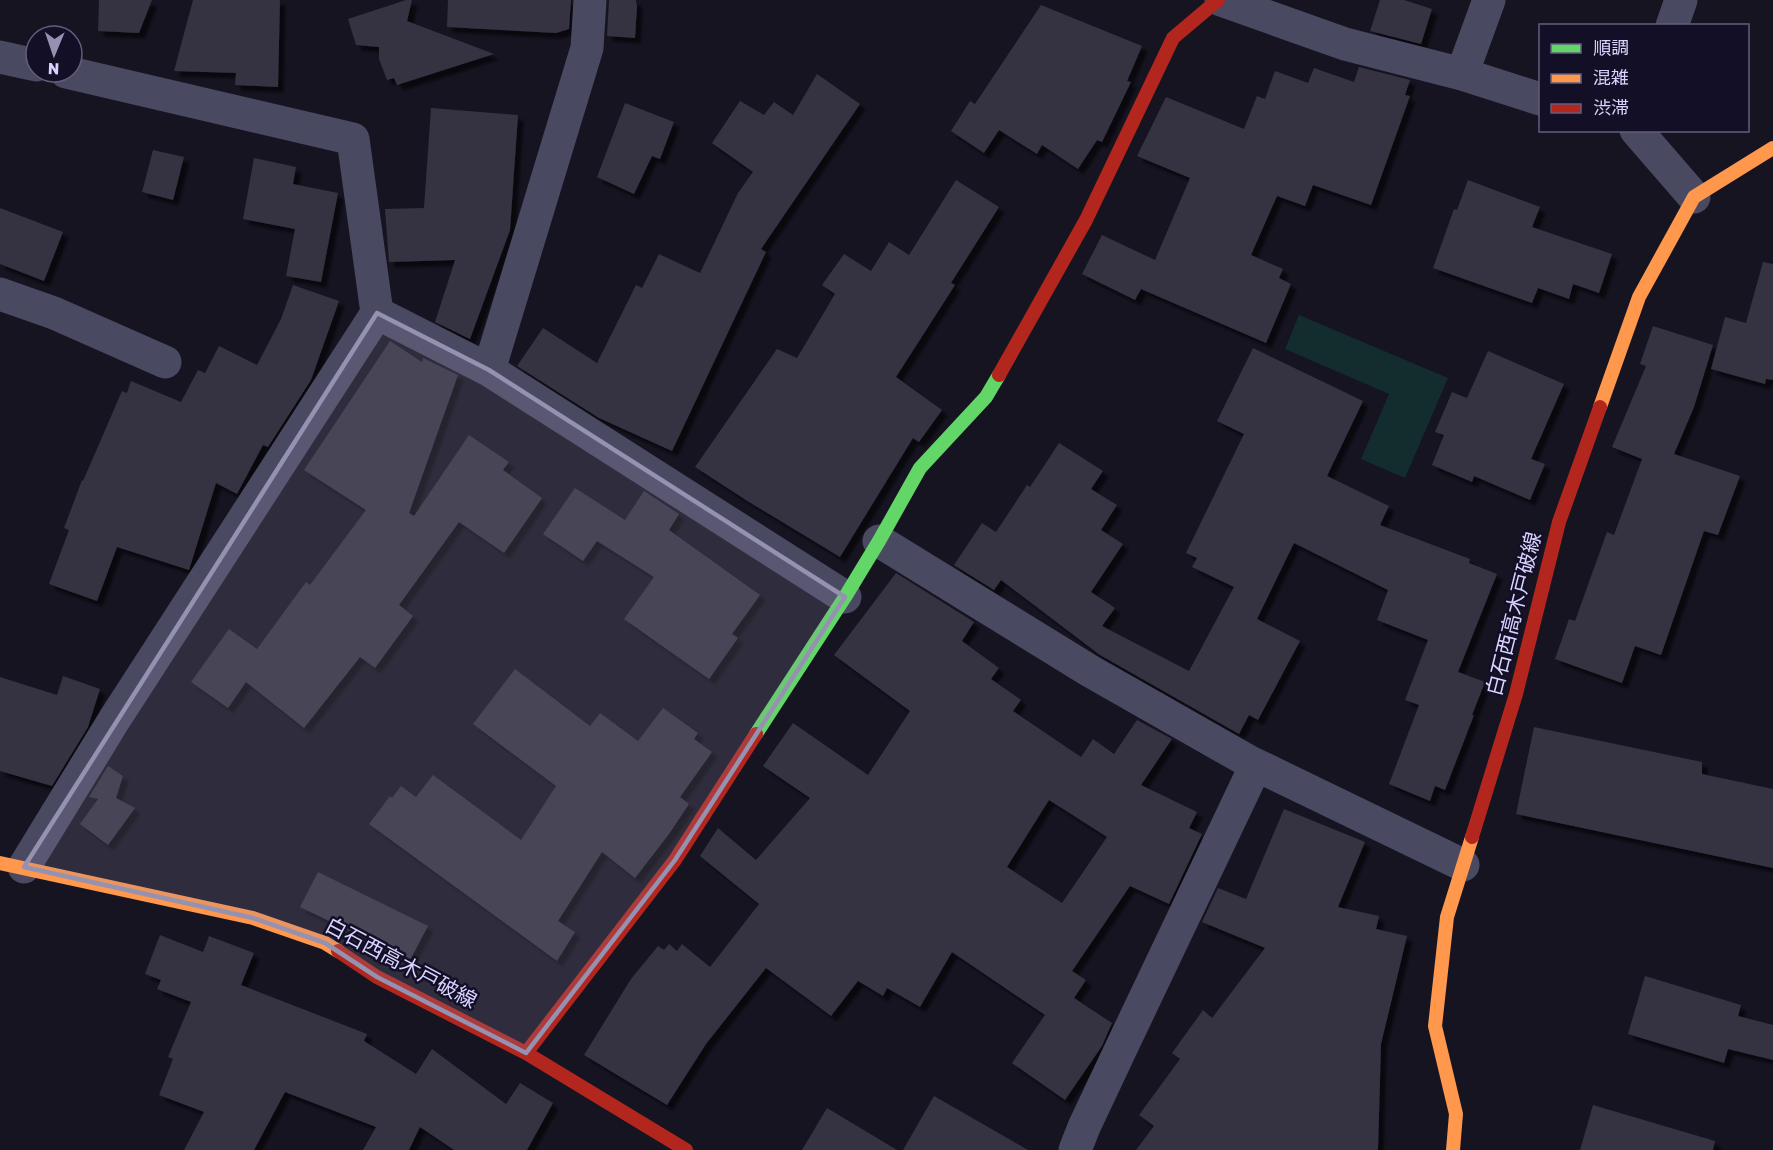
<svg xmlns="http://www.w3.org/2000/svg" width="1773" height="1150" viewBox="0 0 1773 1150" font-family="Rubik,'Noto Sans JP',sans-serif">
<defs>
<filter id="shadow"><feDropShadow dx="5.5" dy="5.5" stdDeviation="1.5" flood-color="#0009"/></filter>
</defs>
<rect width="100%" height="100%" fill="#161421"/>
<!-- green -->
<path fill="#132c2d" d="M 1299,315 L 1448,378 L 1405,478 L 1361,459 L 1389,394 L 1285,349 Z"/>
<!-- building -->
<path fill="#343243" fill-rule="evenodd" filter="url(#shadow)" d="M 99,0 L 152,0 L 139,33 L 98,31 Z
M 193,0 L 280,0 L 278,87 L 235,85 L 236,73 L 174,71 Z
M 406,0 L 412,0 L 407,21 L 494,54 L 397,85 L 394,78 L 387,80 L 379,59 L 379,47 L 356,45 L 348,19 Z
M 448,0 L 571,0 L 569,29 L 556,33 L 447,27 Z
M 609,0 L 636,0 L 637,7 L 635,38 L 607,36 Z
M 1380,0 L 1404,0 L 1432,9 L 1421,44 L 1370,31 Z
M 1041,5 L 1142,46 L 1127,81 L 1131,82 L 1102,142 L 1097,140 L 1078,169 L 1042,145 L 1037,154 L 999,130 L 984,153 L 951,131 L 970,101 L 975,104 Z
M 1359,67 L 1410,80 L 1405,95 L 1410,96 L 1371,205 L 1313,185 L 1305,206 L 1277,196 L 1251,255 L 1283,269 L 1279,278 L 1291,284 L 1266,343 L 1141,289 L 1135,300 L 1082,274 L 1102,235 L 1155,260 L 1190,178 L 1137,156 L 1166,97 L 1244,129 L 1257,96 L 1265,99 L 1275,71 L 1308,83 L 1314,68 L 1354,82 Z
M 817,74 L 860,104 L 761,249 L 766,252 L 672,451 L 599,418 L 517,366 L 543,328 L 597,363 L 636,285 L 642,288 L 659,254 L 700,273 L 738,193 L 753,172 L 712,143 L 740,101 L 764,115 L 774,102 L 793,115 Z
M 625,103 L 674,122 L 660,159 L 652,156 L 634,194 L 597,177 Z
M 431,108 L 518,115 L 510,230 L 470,339 L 435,322 L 455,260 L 389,262 L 385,209 L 424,208 Z
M 153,150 L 184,157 L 173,200 L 142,192 Z
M 254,158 L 296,167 L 293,184 L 338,193 L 321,282 L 286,276 L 295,229 L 243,219 Z
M 956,180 L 999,207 L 951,283 L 955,285 L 896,377 L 942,410 L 919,442 L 913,438 L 840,557 L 749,502 L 695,467 L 777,349 L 797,358 L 835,294 L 822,285 L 844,254 L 871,271 L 889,242 L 909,255 Z
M 1468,180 L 1540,207 L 1532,227 L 1612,254 L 1599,293 L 1573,284 L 1569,299 L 1538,288 L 1532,303 L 1433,268 L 1454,209 L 1457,210 Z
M 0,208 L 63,232 L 44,281 L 0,264 Z
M 1763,262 L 1773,264 L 1773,380 L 1766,379 L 1765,384 L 1711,369 L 1725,317 L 1746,323 Z
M 293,285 L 339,301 L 311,380 L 268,447 L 263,445 L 237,494 L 216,483 L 189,570 L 117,547 L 97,601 L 49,584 L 69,530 L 64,528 L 82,480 L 83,481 L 122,391 L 127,393 L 131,381 L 181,402 L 198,370 L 205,373 L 219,346 L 257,365 L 281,319 Z
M 1653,326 L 1713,345 L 1694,407 L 1674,454 L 1740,476 L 1718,535 L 1704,531 L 1661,655 L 1635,646 L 1622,683 L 1555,659 L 1569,619 L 1575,621 L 1607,532 L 1614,535 L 1642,459 L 1612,447 L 1646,366 L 1640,364 Z
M 390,341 L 422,362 L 423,358 L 458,375 L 409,513 L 414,516 L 469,435 L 509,462 L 503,470 L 542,498 L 504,553 L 459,522 L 399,605 L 413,616 L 375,668 L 360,657 L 304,728 L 246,682 L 228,708 L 191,682 L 229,629 L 257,649 L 306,582 L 310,585 L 366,510 L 304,470 Z
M 1253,348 L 1363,401 L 1327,476 L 1389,506 L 1380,525 L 1470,559 L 1469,563 L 1497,574 L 1458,672 L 1485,682 L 1472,715 L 1474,715 L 1445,790 L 1435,786 L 1430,801 L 1389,784 L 1419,705 L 1405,700 L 1428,640 L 1377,620 L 1388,590 L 1294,543 L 1257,619 L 1300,641 L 1258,720 L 1249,715 L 1239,734 L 1100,655 L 1001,580 L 994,590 L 954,565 L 982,523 L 996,532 L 1027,485 L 1030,487 L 1059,443 L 1103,471 L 1091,489 L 1117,505 L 1101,530 L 1123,544 L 1091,592 L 1115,608 L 1102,626 L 1189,671 L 1234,587 L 1192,567 L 1197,558 L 1186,553 L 1244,434 L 1217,421 Z
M 1488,351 L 1564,384 L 1531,459 L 1545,464 L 1530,500 L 1474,476 L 1472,482 L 1432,465 L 1444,435 L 1435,432 L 1452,392 L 1467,398 Z
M 575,488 L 625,520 L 644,491 L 679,514 L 669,530 L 760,595 L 732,634 L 738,638 L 709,679 L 624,619 L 654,577 L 597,541 L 583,561 L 543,534 Z
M 896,573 L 974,622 L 962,641 L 999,668 L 991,679 L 1021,700 L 1013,711 L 1081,757 L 1093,739 L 1114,754 L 1137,720 L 1172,739 L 1141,785 L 1197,812 L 1189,828 L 1202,834 L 1169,904 L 1130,886 L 1072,971 L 1086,980 L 1074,998 L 1112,1023 L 1102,1046 L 1065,1100 L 1012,1063 L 1045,1015 L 952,952 L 920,1007 L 887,988 L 883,996 L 858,981 L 831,1016 L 766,968 L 706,1044 L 667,1105 L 584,1055 L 631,979 L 658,946 L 664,950 L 669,944 L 677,951 L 682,944 L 710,967 L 759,904 L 700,856 L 718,828 L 756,860 L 810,798 L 763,766 L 793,723 L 868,775 L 910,711 L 834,655 ZM 1049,800 L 1107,837 L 1062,903 L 1007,867 Z
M 515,669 L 590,726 L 600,713 L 638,741 L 663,708 L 698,733 L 694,739 L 712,752 L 680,797 L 689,804 L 669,834 L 635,878 L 602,852 L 558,921 L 575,932 L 557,961 L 369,824 L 390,796 L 392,798 L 401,786 L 416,797 L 433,775 L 521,840 L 556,786 L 473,724 Z
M 63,676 L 100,689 L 88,727 L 52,786 L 0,771 L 0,677 L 57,695 Z
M 1534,727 L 1702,762 L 1702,774 L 1773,789 L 1773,868 L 1516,814 Z
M 108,766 L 123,776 L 116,798 L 135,808 L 108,845 L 80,824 L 98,799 L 89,797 Z
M 1284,809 L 1365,842 L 1338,907 L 1379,916 L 1376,929 L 1407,936 L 1381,1044 L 1378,1150 L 1136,1150 L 1154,1126 L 1139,1115 L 1180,1059 L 1172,1053 L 1203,1010 L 1212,1018 L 1265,948 L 1202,922 L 1218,888 L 1246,899 Z
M 318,872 L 428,926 L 410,960 L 300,907 Z
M 160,935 L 203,952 L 209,936 L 254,953 L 241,985 L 367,1034 L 364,1041 L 416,1074 L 432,1049 L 506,1104 L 520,1083 L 553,1103 L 527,1150 L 454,1150 L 420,1127 L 409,1150 L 363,1150 L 376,1127 L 285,1092 L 254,1150 L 184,1150 L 204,1112 L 159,1095 L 173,1059 L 168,1057 L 191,1002 L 157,989 L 161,980 L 145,974 Z
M 1645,976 L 1741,1005 L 1738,1016 L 1773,1025 L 1773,1060 L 1728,1049 L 1724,1063 L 1628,1034 Z
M 934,1096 L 1028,1150 L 903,1150 Z
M 1593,1105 L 1715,1141 L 1713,1150 L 1580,1150 Z
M 827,1108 L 897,1150 L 802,1150 Z"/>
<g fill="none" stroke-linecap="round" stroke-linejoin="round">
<!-- street -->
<path stroke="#4a4962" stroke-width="33" d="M 1221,0 L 1345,44 L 1462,74 L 1540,99
M 1672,26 L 1681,0
M 0,57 L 36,65
M 66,72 L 353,139 L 377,313
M 1462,74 L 1489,0
M 1636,130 L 1694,197
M 0,294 L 54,313 L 165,362
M 489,370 L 587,48 L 590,0
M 879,541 L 1090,671 L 1250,762 L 1463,865
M 24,867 L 114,720 L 377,313 L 489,370 L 845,597
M 1075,1150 L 1084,1127 L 1125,1040 L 1256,765"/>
<!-- fast -->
<path stroke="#63d668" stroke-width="14" d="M 756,734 L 845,597 L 879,541 L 920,468 L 986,397 L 999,375"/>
<!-- slow -->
<path stroke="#ff974d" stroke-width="14" d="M 1600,407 L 1639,297 L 1694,197 L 1773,148
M 0,863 L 253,918 L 325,943 L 338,951
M 1453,1150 L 1456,1114 L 1435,1026 L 1447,917 L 1472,837"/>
<!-- jam -->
<path stroke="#b3261e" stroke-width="14" d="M 999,375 L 1086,220 L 1173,38 L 1218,0
M 1472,837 L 1516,694 L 1559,522 L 1600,407
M 338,951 L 377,977 L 526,1053 L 686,1150
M 526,1053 L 675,860 L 756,734"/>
</g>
<!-- marked area -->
<path fill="#9591b1" fill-opacity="0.2" stroke="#9591b1" stroke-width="4.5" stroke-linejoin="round" d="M 377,313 L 489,370 L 845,597 L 675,860 L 526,1053 L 377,977 L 325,943 L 253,918 L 24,867 Z"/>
<g text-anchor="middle" stroke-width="5" stroke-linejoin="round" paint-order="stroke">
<!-- street labels -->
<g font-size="21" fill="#d9d4ff" stroke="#130f26">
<text transform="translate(1514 614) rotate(-76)" y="7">白石西高木戸破線</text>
<text transform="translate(401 963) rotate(28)" y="7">白石西高木戸破線</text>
</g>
</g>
<!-- legend -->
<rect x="1539" y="24" width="210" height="108" fill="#130f26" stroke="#625e7d" stroke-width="1.5"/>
<rect x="1551" y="44" width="30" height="9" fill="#63d668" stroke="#625e7d" stroke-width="1.5"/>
<text x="1593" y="54" font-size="18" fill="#d9d4ff">順調</text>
<rect x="1551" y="74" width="30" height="9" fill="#ff974d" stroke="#625e7d" stroke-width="1.5"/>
<text x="1593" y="84" font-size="18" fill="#d9d4ff">混雑</text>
<rect x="1551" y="104" width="30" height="9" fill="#b3261e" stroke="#625e7d" stroke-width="1.5"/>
<text x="1593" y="114" font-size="18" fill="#d9d4ff">渋滞</text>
<!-- north arrow -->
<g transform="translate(54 54) rotate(182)"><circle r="28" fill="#130f26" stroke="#625e7d" stroke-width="1.5"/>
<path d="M0-4.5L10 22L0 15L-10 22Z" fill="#9591b1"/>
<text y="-9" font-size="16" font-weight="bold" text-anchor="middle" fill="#d9d4ff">N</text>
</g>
</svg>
